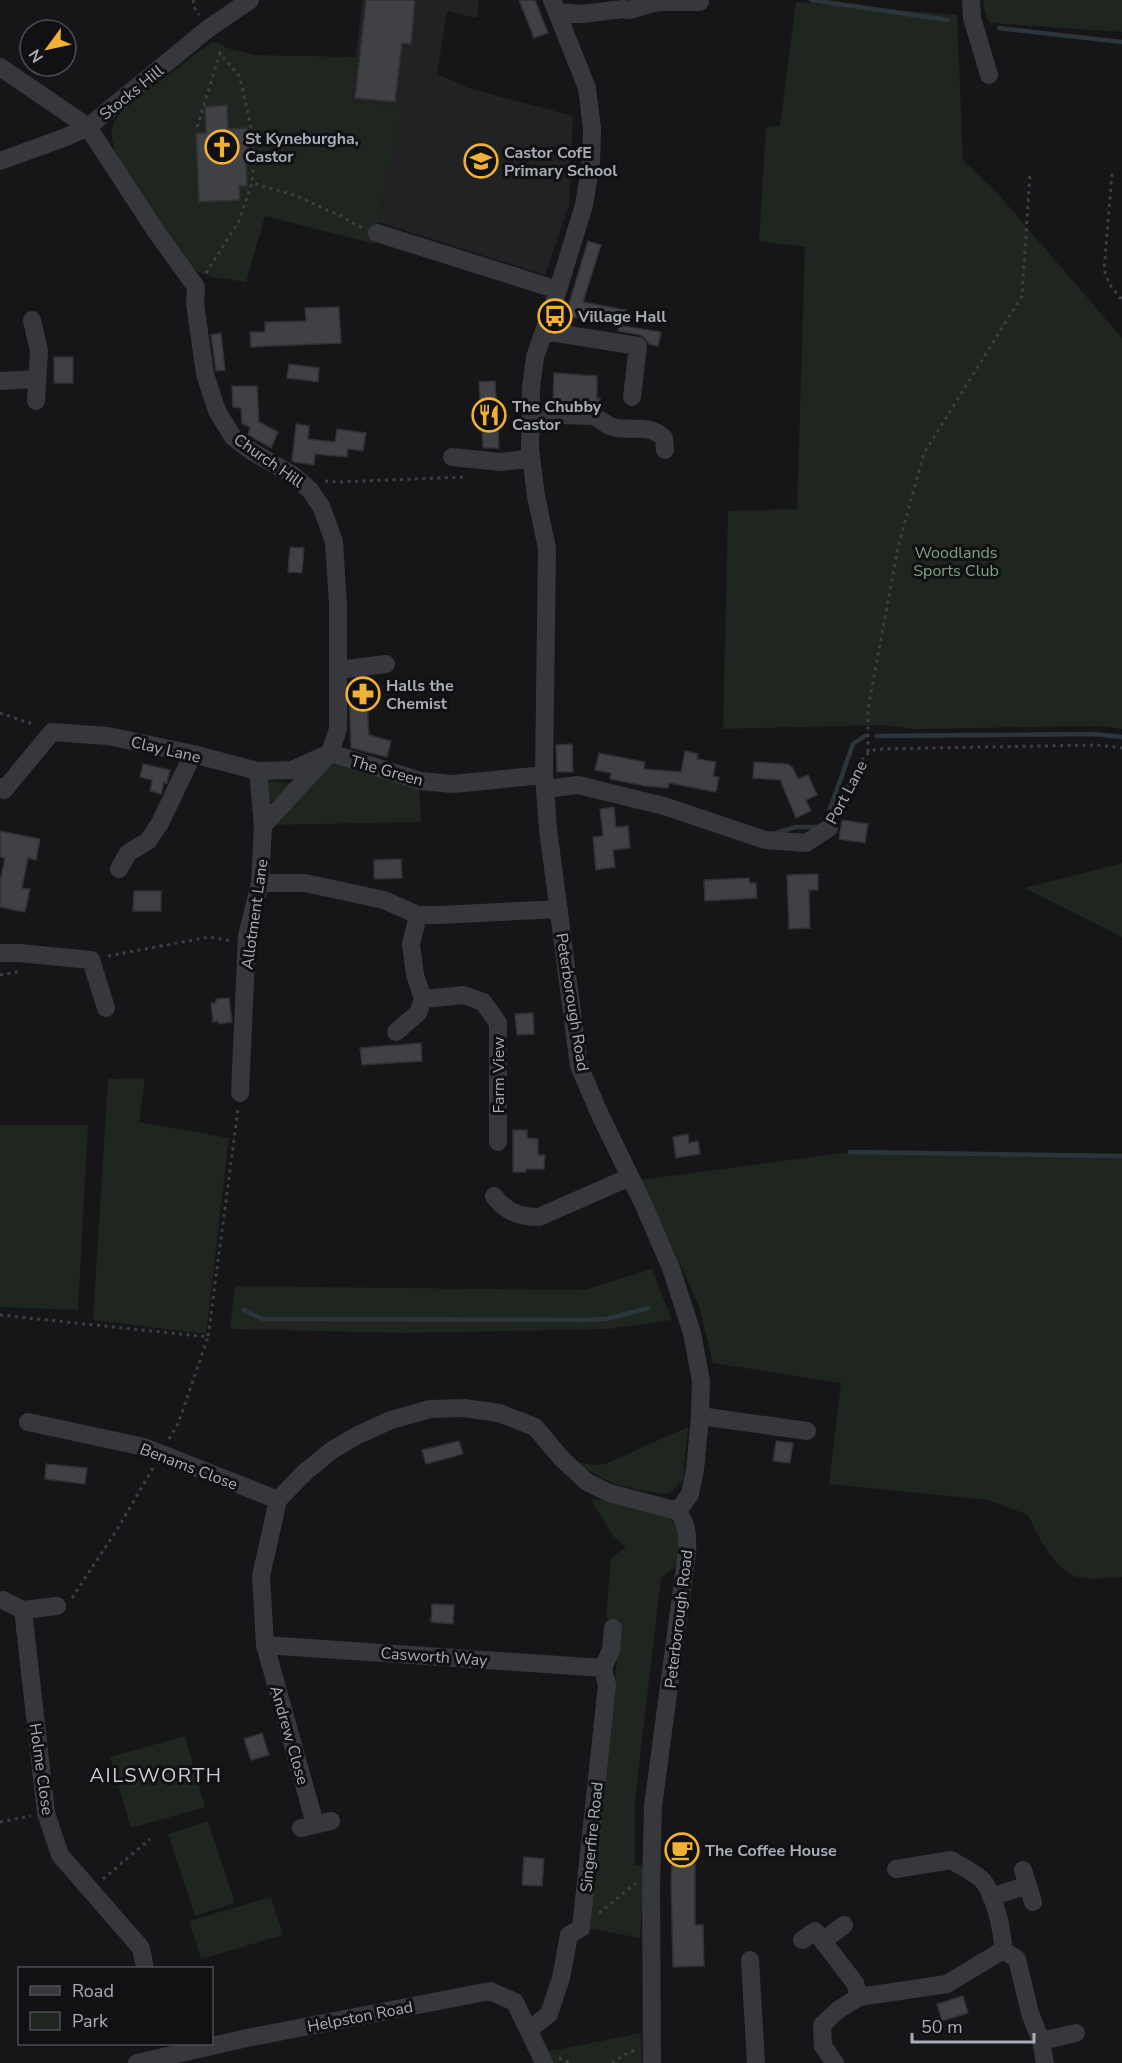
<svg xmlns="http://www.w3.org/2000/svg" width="1122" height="2063" viewBox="0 0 1122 2063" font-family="'Nunito Sans',sans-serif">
<rect width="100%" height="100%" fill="#161618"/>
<!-- built -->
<path fill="#222225" d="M 362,0 L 479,0 L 477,18 L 447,11 L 437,74 L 471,89 L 573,116 L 569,206 L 545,275 L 378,222 L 404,107 L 351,101 Z"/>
<!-- green -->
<path fill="#1e261f" d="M 984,0 L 1122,0 L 1122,32 L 989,23 L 983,5 Z
M 796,2 L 957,15 L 963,160 L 999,195 L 1122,338 L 1122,729 L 1096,726 L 913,729 L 884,725 L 723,729 L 728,511 L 797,509 L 805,247 L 759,241 L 766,127 L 780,126 Z
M 212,42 L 219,43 L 227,48 L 255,55 L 357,57 L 352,101 L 404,107 L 378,222 L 375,244 L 265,216 L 246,282 L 211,277 L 192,269 L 137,192 L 115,152 L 111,134 L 114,122 L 123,109 Z
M 330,763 L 419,787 L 421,822 L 270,825 Z
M 268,780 L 293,784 L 268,805 L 266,797 Z
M 1122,863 L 1122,937 L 1025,888 Z
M 145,1078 L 139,1122 L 229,1138 L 206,1334 L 93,1320 L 108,1079 Z
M 0,1125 L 88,1125 L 78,1310 L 0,1307 Z
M 850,1152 L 1122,1156 L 1122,1577 C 1109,1578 1081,1581 1070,1574 C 1051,1563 1037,1534 1028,1515 L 988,1500 L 829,1484 L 841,1383 L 713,1363 L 699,1306 L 647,1192 L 639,1180 Z
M 652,1269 L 672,1320 L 609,1329 L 402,1333 L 230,1329 L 235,1286 L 584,1290 Z
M 688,1427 L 683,1480 L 671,1492 L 665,1494 C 628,1488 607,1486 578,1462 L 594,1465 L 605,1464 Z
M 590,1498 L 664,1513 C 683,1526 680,1546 676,1566 L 661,1578 L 635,1800 L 635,1865 L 644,1865 L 640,1938 L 588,1928 L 621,1621 L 606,1618 L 611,1558 L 626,1547 L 613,1536 Z
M 185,1736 L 205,1807 L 131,1828 L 110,1757 Z
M 208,1821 L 235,1903 L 195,1916 L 168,1834 Z
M 271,1897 L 283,1935 L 201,1959 L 189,1921 Z
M 641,2033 L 642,2063 L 552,2063 L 546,2052 Z"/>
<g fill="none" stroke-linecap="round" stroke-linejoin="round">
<!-- stream -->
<path stroke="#2c353c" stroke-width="4.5" d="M 811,0 L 948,20
M 999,28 L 1122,42
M 877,736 L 1094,734 L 1122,737
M 825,823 L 853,744 L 865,736
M 776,833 L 796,827 L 818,827
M 850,1152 L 1122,1156
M 244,1310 L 263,1319 L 587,1320 L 607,1319 L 648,1308"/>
</g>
<!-- building -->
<path fill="#404145" stroke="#303034" stroke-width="1.5" d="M 366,0 L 415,0 L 411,44 L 402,43 L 395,102 L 355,98 Z
M 519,0 L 535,0 L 548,33 L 534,38 Z
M 227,105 L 228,129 L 247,128 L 249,161 L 246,161 L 247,186 L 239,186 L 240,200 L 199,202 L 196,133 L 206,133 L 205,107 Z
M 588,241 L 601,245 L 583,302 L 626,310 L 623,326 L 661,332 L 658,346 L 649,344 L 645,338 L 640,335 L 618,331 L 619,325 L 622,326 L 567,316 L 570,300 Z
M 339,307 L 341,343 L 251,347 L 250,332 L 265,332 L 265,322 L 306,321 L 305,308 Z
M 221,333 L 225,370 L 216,371 L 211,335 Z
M 54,357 L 73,357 L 73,383 L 54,383 Z
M 289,364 L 319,368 L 318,382 L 287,378 Z
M 554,373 L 597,376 L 597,399 L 600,398 L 599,407 L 553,403 Z
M 495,381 L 499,448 L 483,448 L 479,382 Z
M 232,386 L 257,386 L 259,422 L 278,432 L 271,448 L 248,435 L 250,427 L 242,424 L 241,408 L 233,407 Z
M 296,424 L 309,426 L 308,439 L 335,442 L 337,429 L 366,433 L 363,451 L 348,449 L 347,457 L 315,454 L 314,465 L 294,462 L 292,461 Z
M 290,547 L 304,548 L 302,573 L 288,572 Z
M 376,684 L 378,701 L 367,702 L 369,735 L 391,741 L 387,757 L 351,748 L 349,686 Z
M 572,744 L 573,772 L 557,772 L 556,745 Z
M 685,751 L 698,754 L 697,759 L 716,762 L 713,776 L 719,777 L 716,792 L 669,783 L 668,788 L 645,786 L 610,779 L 611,773 L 595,770 L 599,753 L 645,762 L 644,769 L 681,772 Z
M 754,762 L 788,764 L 793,768 L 798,779 L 808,775 L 817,795 L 806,800 L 811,811 L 796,818 L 780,780 L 753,778 Z
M 143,764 L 170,770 L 167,783 L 164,782 L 161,794 L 150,791 L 152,780 L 140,777 Z
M 614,807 L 616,827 L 628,826 L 630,848 L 613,850 L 615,867 L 596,870 L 593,837 L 603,836 L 600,809 Z
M 842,820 L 868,824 L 865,843 L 839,839 Z
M 0,831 L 40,839 L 36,860 L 28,858 L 22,888 L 30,889 L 25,912 L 0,907 L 0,881 L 5,858 L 0,857 Z
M 401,859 L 402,878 L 374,879 L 374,860 Z
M 818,874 L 818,890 L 809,890 L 810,928 L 789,929 L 787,875 Z
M 749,878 L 750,883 L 756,883 L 757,898 L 705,901 L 704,880 Z
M 134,891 L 161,891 L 161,911 L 133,911 Z
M 229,998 L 232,1022 L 218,1024 L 218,1021 L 213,1022 L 211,1003 L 216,1003 L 216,999 Z
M 533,1013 L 534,1034 L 517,1035 L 515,1014 Z
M 421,1043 L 422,1061 L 362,1065 L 360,1048 Z
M 513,1130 L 527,1130 L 527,1138 L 538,1139 L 538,1155 L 545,1155 L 544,1169 L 526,1169 L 526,1172 L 513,1172 Z
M 688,1134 L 689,1143 L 698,1141 L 700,1154 L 676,1158 L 673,1137 Z
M 459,1441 L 463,1454 L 426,1464 L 422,1450 Z
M 776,1441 L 793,1443 L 790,1463 L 773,1461 Z
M 46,1464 L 87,1468 L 85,1484 L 45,1479 Z
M 432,1604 L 454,1605 L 453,1624 L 431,1622 Z
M 262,1733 L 269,1755 L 251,1760 L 244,1739 Z
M 690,1840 L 691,1862 L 695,1862 L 695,1925 L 703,1925 L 704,1966 L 673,1967 L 671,1882 L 672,1863 L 674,1863 L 673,1841 Z
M 524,1857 L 544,1859 L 542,1886 L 522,1885 Z
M 963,1996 L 968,2013 L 942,2021 L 937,2004 Z"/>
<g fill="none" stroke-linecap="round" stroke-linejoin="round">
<!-- path -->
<path stroke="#3d3f44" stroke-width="3" stroke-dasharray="3 4.5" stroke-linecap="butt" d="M 193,0 L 194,7 L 199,15
M 197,127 L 220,53 L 239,76 L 243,91 L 252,132 L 254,160 L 252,183
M 1112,174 L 1104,270 L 1110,285 L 1122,300
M 206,273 L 239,221 L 252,183 L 294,195 L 339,215 L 362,228
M 325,481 L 337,482 L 466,477
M 0,713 L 35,725
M 868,752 L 868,709 L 898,547 L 924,453 L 1022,296 L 1030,173
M 838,815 C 846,794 853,756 877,749 L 1097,745 L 1122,748
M 108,956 L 209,937 L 232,941
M 0,975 L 22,971
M 0,1315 L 208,1337 L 238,1109
M 169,1439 L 178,1424 L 208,1337
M 72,1598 L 118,1528 L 153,1468
M 0,1822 L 31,1816
M 103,1879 L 150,1839
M 599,1913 L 636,1883
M 559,2058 L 571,2063
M 612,2063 L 629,2052 L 637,2050"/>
<!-- minor -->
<path stroke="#37383d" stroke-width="18" d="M 552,0 L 587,88 L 592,129 L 591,162 L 584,205 L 554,303 L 535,357 L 531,388 L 530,448 L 536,496 L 547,548 L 544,775 L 548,829 L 579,1066 L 601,1117 L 642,1201 L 671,1268 L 692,1333 L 701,1381 L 700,1416 L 695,1470 L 690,1494 L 678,1511
M 971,0 L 972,18 L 989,75
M 557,12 L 582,14 L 623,9 L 629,10 L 658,2 L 700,2
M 0,67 L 88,127 L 155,230 L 196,287 L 195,303 L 205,374 L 217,411 L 233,437 L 251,451 L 293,475 L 310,490 L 322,508 L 334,542 L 338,605 L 338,729 L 330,753 L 263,826
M 0,161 L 66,137 L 88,127 L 209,28 L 250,0
M 377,233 L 558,290
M 32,320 L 39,351 L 36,401
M 544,331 L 638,346 L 632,397
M 0,381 L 36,379
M 531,414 L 592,416 C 600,418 605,425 613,427 C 633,432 648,423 664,438 L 665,450
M 452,457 L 501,462 L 531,458
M 339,670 L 386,664
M 330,753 L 421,781 L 453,784 L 544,775
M 0,787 L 4,790 L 52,732 L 108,736 L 193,754 L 258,771 L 292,770 L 323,756
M 545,789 L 578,785 L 664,806 L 765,840 L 806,843 L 829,828
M 119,869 L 128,853 L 148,841 L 160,823 L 193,754
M 260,883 L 305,883 L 384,900 L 418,915 L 439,915 L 559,909
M 0,953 L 19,953 L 91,960 L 106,1008
M 423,999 L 464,995 L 483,1002 L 498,1023 L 498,1142
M 396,1032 L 418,1013 L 423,999 L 415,975 L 411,944 L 418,915
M 240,1093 L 247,936 L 260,883 L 263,826 L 258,771
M 494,1196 C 506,1212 520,1217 539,1217 L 630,1177
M 700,1416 L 807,1431
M 28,1422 L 144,1447 L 278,1500
M 3,1600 L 23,1610 L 57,1606
M 23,1610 L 46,1813 L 60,1855 L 141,1948 L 145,1968
M 265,1645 L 603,1668
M 315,1824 L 265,1645 L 261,1576 L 278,1500 L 303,1474 L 332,1450 L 358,1435 L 391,1420 L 430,1409 L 464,1408 L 499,1413 L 535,1427 L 562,1459 L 587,1482 L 609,1493 L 678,1511
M 301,1828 L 331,1821
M 1023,1870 L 1033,1902
M 991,1897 L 1028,1885
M 802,1940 L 815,1931 L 855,1983 L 859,1997
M 823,1941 L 844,1925
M 1003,1950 L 1017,1959 L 1030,2013 L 1041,2041
M 750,1960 L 756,2063
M 529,2030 L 549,2014 L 561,1978 L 569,1935 L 581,1928 L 607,1685 L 603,1668 L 611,1650 L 613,1628
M 137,2063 L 247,2038 L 490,1991 L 515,2002 L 544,2063
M 652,2063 L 651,1888 L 653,1806 L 687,1552 C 688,1535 687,1525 678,1511
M 835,2063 L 823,2046 L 822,2025 L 838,2010 L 859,1997 L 947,1984 L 1003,1950 C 1003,1933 995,1895 983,1881 C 976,1873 960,1866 951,1860 L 896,1869
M 1045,2063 L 1041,2041 L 1076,2033"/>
</g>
<!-- icons -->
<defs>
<g id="church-ring" transform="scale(1.725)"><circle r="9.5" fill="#111113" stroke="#f2b134" stroke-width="1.5"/><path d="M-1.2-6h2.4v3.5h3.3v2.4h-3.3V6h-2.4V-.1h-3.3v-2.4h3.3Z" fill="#f2b134"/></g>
<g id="school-ring" transform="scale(1.725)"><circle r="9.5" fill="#111113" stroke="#f2b134" stroke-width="1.5"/><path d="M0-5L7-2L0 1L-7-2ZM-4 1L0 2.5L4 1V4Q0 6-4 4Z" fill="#f2b134"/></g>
<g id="bus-ring" transform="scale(1.725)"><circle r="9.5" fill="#111113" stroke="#f2b134" stroke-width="1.5"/><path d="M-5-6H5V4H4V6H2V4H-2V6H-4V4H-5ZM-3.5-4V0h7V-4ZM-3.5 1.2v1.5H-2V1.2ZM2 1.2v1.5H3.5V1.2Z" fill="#f2b134"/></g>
<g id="restaurant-ring" transform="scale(1.725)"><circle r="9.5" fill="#111113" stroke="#f2b134" stroke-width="1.5"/><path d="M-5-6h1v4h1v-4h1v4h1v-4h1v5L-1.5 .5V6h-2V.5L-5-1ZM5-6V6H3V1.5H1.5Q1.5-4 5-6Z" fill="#f2b134"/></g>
<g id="pharmacy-ring" transform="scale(1.725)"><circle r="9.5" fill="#111113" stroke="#f2b134" stroke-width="1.5"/><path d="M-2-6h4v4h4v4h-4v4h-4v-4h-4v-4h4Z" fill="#f2b134"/></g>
<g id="cafe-ring" transform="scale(1.725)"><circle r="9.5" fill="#111113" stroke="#f2b134" stroke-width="1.5"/><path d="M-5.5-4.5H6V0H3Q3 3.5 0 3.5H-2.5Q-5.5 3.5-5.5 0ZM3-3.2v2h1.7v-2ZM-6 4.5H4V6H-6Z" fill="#f2b134"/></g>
</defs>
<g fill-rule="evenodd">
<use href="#church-ring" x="222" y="147"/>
<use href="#school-ring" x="481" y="161"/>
<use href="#bus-ring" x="555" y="316"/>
<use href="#restaurant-ring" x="489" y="415"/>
<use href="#pharmacy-ring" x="363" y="694"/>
<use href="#cafe-ring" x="682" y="1850"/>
</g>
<g text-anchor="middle" stroke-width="6" stroke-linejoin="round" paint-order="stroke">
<!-- street labels -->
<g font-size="16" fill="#a8adb8" stroke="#111113">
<text transform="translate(131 92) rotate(-39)" y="6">Stocks Hill</text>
<text transform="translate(269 460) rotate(35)" y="6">Church Hill</text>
<text transform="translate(166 749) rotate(13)" y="6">Clay Lane</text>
<text transform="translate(387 770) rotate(16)" y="6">The Green</text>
<text transform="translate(846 792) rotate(-62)" y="6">Port Lane</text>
<text transform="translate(254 914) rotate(-82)" y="6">Allotment Lane</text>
<text transform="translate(573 1002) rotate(81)" y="6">Peterborough Road</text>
<text transform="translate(498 1075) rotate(-90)" y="6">Farm View</text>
<text transform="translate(189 1466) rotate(21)" y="6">Benams Close</text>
<text transform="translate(678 1619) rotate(-83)" y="6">Peterborough Road</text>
<text transform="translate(434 1656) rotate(4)" y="6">Casworth Way</text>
<text transform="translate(290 1735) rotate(74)" y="6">Andrew Close</text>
<text transform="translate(42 1769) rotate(82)" y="6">Holme Close</text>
<text transform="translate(591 1837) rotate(-84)" y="6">Singerfire Road</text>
<text transform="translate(360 2016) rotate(-11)" y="6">Helpston Road</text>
</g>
<!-- poi labels -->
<g font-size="16" font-weight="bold" fill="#a8adb8" stroke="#111113" text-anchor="start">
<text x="245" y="144">St Kyneburgha,<tspan x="245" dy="18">Castor</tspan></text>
<text x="504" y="158">Castor CofE<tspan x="504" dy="18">Primary School</tspan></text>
<text x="578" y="322">Village Hall</text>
<text x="512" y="412">The Chubby<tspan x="512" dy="18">Castor</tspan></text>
<text x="386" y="691">Halls the<tspan x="386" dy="18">Chemist</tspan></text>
<text x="705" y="1856">The Coffee House</text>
</g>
<!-- park labels -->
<g font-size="16" fill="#7fa381" stroke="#111113">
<text x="956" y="558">Woodlands<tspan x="956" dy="18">Sports Club</tspan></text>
</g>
<!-- quarter labels -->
<g font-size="20" letter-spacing="1.5" fill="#c9ccd4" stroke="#111113">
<text x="156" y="1782">AILSWORTH</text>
</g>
</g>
<!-- legend -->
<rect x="18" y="1967" width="195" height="78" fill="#111113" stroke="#4d4f55" stroke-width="1.5"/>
<rect x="30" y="1986" width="30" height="9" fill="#37383d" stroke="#4d4f55" stroke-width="1.5"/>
<text x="72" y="1997" font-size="18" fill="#a8adb8">Road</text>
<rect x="30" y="2012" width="30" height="18" fill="#1e261f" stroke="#4d4f55" stroke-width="1.5"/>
<text x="72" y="2027" font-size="18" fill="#a8adb8">Park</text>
<!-- north arrow -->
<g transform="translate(48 48) rotate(237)"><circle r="28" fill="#111113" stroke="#4d4f55" stroke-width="1.5"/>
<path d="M0-4.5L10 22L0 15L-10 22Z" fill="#f2b134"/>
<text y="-9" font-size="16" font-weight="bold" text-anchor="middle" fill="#a8adb8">N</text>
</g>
<!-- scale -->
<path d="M912 2033v9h122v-9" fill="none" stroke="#a8adb8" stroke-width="3"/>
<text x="921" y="2033" font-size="18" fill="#a8adb8" stroke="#111113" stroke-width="4.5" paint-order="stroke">50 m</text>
</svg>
